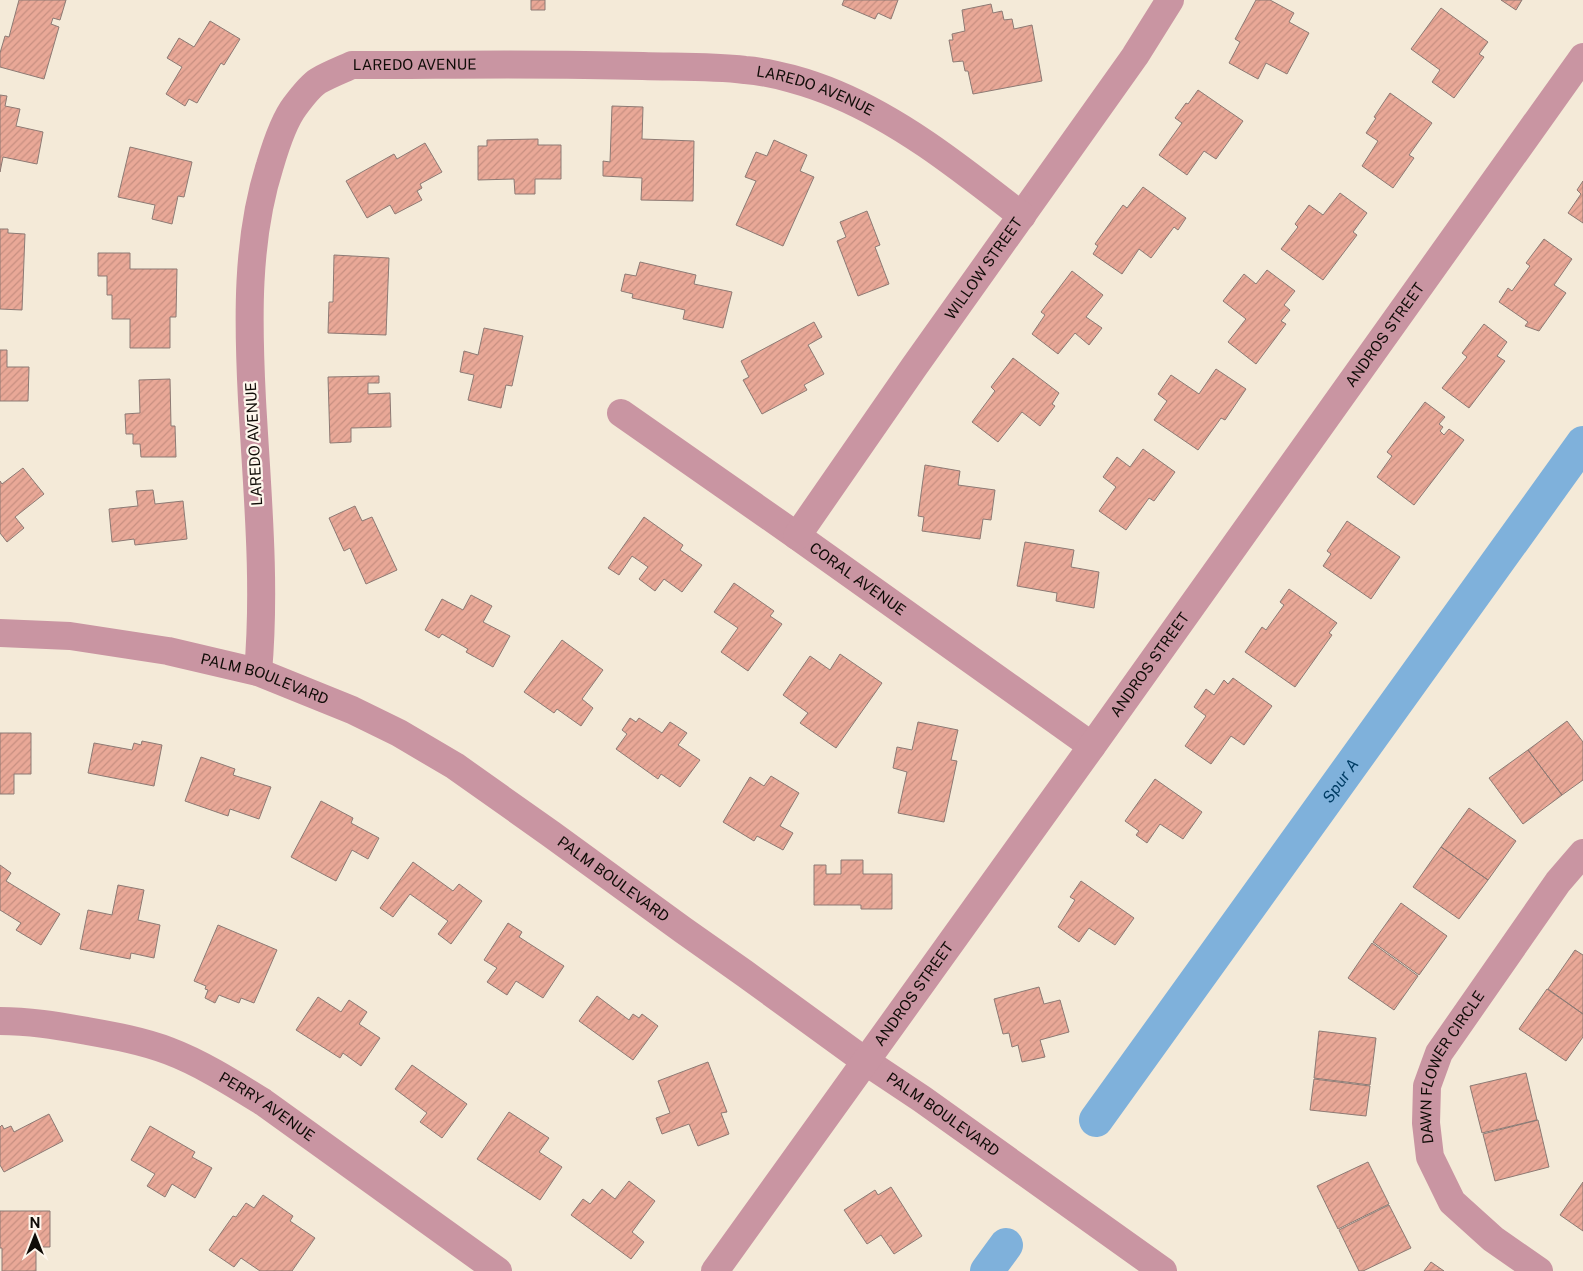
<svg xmlns="http://www.w3.org/2000/svg" width="1583" height="1271" viewBox="0 0 1583 1271" font-family="'Public Sans',sans-serif">
<defs>
<pattern id="building-hatch" width="6" height="6" patternUnits="userSpaceOnUse" patternTransform="scale(1.25)"><rect width="6" height="6" fill="#e9a897"/><path d="M-1 1l2-2M0 6l6-6M5 7l2-2" fill="none" stroke="#c78f81"/></pattern>
</defs>
<rect width="100%" height="100%" fill="#f4ead8"/>
<g fill="none" stroke-linecap="round" stroke-linejoin="round">
<!-- canal -->
<g stroke="#7fb1db" stroke-width="34">
<path id="s1" d="M 1096,1120 L 1583,443"/>
<path d="M 987,1271 L 1006,1245"/>
</g>
</g>
<!-- building -->
<path fill="url(#building-hatch)" stroke="#8d7a74" d="M 19,0 L 66,0 L 60,20 L 53,18 L 51,24 L 59,27 L 44,79 L 0,67 L 0,53 L 5,36 L 9,37 Z
M 531,0 L 545,0 L 545,10 L 531,10 Z
M 844,0 L 898,0 L 891,19 L 878,13 L 875,19 L 842,5 Z
M 1256,0 L 1270,0 L 1294,13 L 1289,22 L 1309,33 L 1287,74 L 1266,63 L 1258,79 L 1229,63 L 1240,42 L 1235,39 Z
M 1501,0 L 1522,0 L 1516,10 Z
M 991,4 L 993,13 L 1002,11 L 1004,20 L 1012,19 L 1014,29 L 1032,25 L 1042,81 L 973,94 L 968,71 L 965,71 L 963,61 L 953,62 L 949,40 L 953,40 L 952,34 L 965,31 L 962,10 Z
M 1441,8 L 1488,42 L 1479,54 L 1484,57 L 1454,98 L 1432,82 L 1440,70 L 1411,49 Z
M 210,21 L 240,39 L 224,65 L 221,63 L 197,103 L 189,99 L 185,106 L 166,94 L 182,67 L 167,58 L 179,38 L 194,47 Z
M 1198,90 L 1243,121 L 1216,159 L 1204,151 L 1187,175 L 1159,155 L 1182,123 L 1175,118 L 1186,103 L 1188,104 Z
M 1390,93 L 1432,123 L 1409,155 L 1414,158 L 1393,188 L 1362,166 L 1378,141 L 1366,133 L 1376,118 L 1374,117 Z
M 0,95 L 7,96 L 5,106 L 20,109 L 16,126 L 43,132 L 37,164 L 3,157 L 0,172 Z
M 612,106 L 643,107 L 642,139 L 694,141 L 693,201 L 641,200 L 642,178 L 603,176 L 603,161 L 610,162 Z
M 538,139 L 538,145 L 561,145 L 561,179 L 535,179 L 535,194 L 515,194 L 514,179 L 478,180 L 478,146 L 487,146 L 487,140 Z
M 774,140 L 807,155 L 800,171 L 814,177 L 783,246 L 736,225 L 756,181 L 745,177 L 756,152 L 767,156 Z
M 425,143 L 442,172 L 420,184 L 422,188 L 417,191 L 422,200 L 395,214 L 390,205 L 367,218 L 346,181 L 394,154 L 397,159 Z
M 130,147 L 192,162 L 184,197 L 178,196 L 172,224 L 152,219 L 155,205 L 118,197 Z
M 1583,181 L 1583,223 L 1568,213 L 1581,194 L 1577,190 Z
M 1143,187 L 1186,218 L 1178,230 L 1174,227 L 1151,258 L 1139,249 L 1122,274 L 1093,254 L 1098,246 L 1095,244 L 1123,205 L 1127,208 Z
M 1340,193 L 1367,213 L 1353,232 L 1357,235 L 1323,280 L 1281,249 L 1298,227 L 1295,224 L 1309,205 L 1323,215 Z
M 867,211 L 880,245 L 875,247 L 889,284 L 858,296 L 837,241 L 846,237 L 840,222 Z
M 0,229 L 8,229 L 8,233 L 25,234 L 22,310 L 0,309 Z
M 1544,239 L 1572,259 L 1554,285 L 1566,293 L 1539,331 L 1525,326 L 1528,322 L 1499,302 L 1508,288 L 1512,291 L 1530,266 L 1526,263 Z
M 98,253 L 130,253 L 130,269 L 177,269 L 176,317 L 170,317 L 170,348 L 130,348 L 130,319 L 112,319 L 112,295 L 107,295 L 107,276 L 98,276 Z
M 334,255 L 389,258 L 386,335 L 328,333 L 329,302 L 333,302 Z
M 640,262 L 696,275 L 694,284 L 732,292 L 723,328 L 683,319 L 685,310 L 632,298 L 633,294 L 621,291 L 625,274 L 636,276 Z
M 1267,270 L 1295,291 L 1284,305 L 1290,310 L 1281,321 L 1286,324 L 1256,364 L 1228,342 L 1246,319 L 1223,301 L 1244,274 L 1256,284 Z
M 1072,271 L 1103,295 L 1086,317 L 1102,328 L 1089,345 L 1075,333 L 1058,354 L 1032,334 L 1045,315 L 1041,312 Z
M 814,322 L 822,337 L 808,345 L 824,374 L 804,385 L 807,390 L 762,414 L 743,380 L 749,377 L 741,361 Z
M 1484,324 L 1507,342 L 1497,356 L 1505,361 L 1469,408 L 1442,388 L 1467,357 L 1462,353 Z
M 484,328 L 523,336 L 512,386 L 506,385 L 501,408 L 468,400 L 474,375 L 460,372 L 464,351 L 478,355 Z
M 0,350 L 7,350 L 7,367 L 29,367 L 28,401 L 0,401 Z
M 1013,358 L 1059,393 L 1052,404 L 1055,406 L 1040,426 L 1022,412 L 998,442 L 972,422 L 995,391 L 991,387 Z
M 1216,369 L 1246,389 L 1225,420 L 1221,418 L 1198,450 L 1154,420 L 1167,401 L 1158,394 L 1171,375 L 1199,394 Z
M 379,376 L 379,383 L 368,383 L 368,394 L 390,393 L 391,427 L 351,428 L 351,442 L 330,443 L 328,377 Z
M 170,379 L 171,426 L 175,426 L 176,457 L 141,457 L 140,444 L 133,444 L 133,434 L 126,434 L 125,414 L 140,413 L 139,380 Z
M 1425,402 L 1445,417 L 1439,424 L 1443,427 L 1440,431 L 1444,435 L 1449,429 L 1464,440 L 1414,505 L 1377,477 L 1392,456 L 1387,452 Z
M 1143,449 L 1175,472 L 1154,501 L 1149,498 L 1126,530 L 1099,511 L 1116,487 L 1103,477 L 1117,457 L 1130,467 Z
M 925,465 L 960,471 L 958,485 L 995,490 L 991,520 L 983,519 L 980,539 L 922,531 L 924,517 L 918,516 Z
M 23,468 L 44,494 L 15,517 L 24,528 L 7,542 L 0,533 L 0,481 L 2,484 Z
M 153,490 L 155,504 L 183,501 L 187,539 L 135,545 L 134,539 L 112,542 L 109,509 L 138,506 L 136,491 Z
M 355,506 L 362,521 L 372,517 L 397,570 L 366,584 L 350,548 L 344,551 L 329,518 Z
M 644,517 L 683,545 L 680,550 L 702,565 L 682,592 L 664,579 L 655,591 L 639,579 L 648,567 L 632,556 L 619,575 L 608,568 Z
M 1347,521 L 1400,557 L 1371,599 L 1323,566 L 1331,554 L 1327,551 Z
M 1025,542 L 1074,550 L 1071,567 L 1099,572 L 1094,608 L 1056,601 L 1057,593 L 1017,586 Z
M 734,583 L 774,611 L 770,616 L 782,624 L 748,671 L 721,652 L 738,628 L 714,612 Z
M 1289,589 L 1337,623 L 1329,633 L 1332,635 L 1295,687 L 1245,652 L 1262,627 L 1266,630 L 1284,605 L 1280,602 Z
M 471,595 L 492,606 L 483,622 L 510,636 L 493,667 L 466,652 L 468,649 L 442,634 L 439,638 L 425,630 L 442,599 L 463,610 Z
M 562,640 L 603,670 L 582,699 L 593,708 L 581,726 L 557,709 L 554,713 L 524,692 Z
M 840,654 L 882,683 L 836,748 L 800,723 L 808,713 L 783,695 L 810,656 L 830,670 Z
M 1233,678 L 1272,706 L 1244,745 L 1231,736 L 1211,764 L 1185,746 L 1206,716 L 1194,707 L 1206,689 L 1214,695 L 1224,680 L 1228,684 Z
M 630,718 L 636,722 L 639,718 L 662,733 L 670,722 L 687,733 L 678,745 L 700,760 L 680,787 L 661,774 L 658,779 L 616,749 L 627,734 L 622,730 Z
M 1567,721 L 1583,742 L 1583,780 L 1562,795 L 1528,750 Z
M 918,722 L 958,730 L 951,760 L 957,761 L 944,822 L 898,813 L 907,772 L 893,768 L 897,747 L 912,750 Z
M 0,733 L 31,733 L 31,774 L 14,774 L 14,794 L 0,794 Z
M 142,741 L 162,745 L 154,786 L 88,773 L 94,743 L 132,750 L 134,743 L 141,745 Z
M 1528,750 L 1562,795 L 1523,824 L 1489,778 Z
M 201,757 L 235,769 L 233,775 L 271,787 L 259,819 L 230,809 L 228,816 L 185,801 Z
M 771,776 L 799,793 L 780,826 L 793,833 L 783,850 L 757,836 L 754,841 L 723,822 L 750,777 L 764,786 Z
M 1155,779 L 1202,812 L 1183,839 L 1160,824 L 1147,843 L 1136,835 L 1139,831 L 1125,821 Z
M 321,801 L 353,818 L 351,823 L 379,838 L 368,859 L 352,850 L 336,881 L 291,857 Z
M 1469,808 L 1516,841 L 1488,880 L 1441,847 Z
M 1441,847 L 1488,880 L 1459,919 L 1413,887 Z
M 841,860 L 863,860 L 863,874 L 892,874 L 892,909 L 861,909 L 861,905 L 814,905 L 814,865 L 826,865 L 826,874 L 841,874 Z
M 413,862 L 453,891 L 459,884 L 482,901 L 451,944 L 438,934 L 448,921 L 410,894 L 393,917 L 380,908 Z
M 0,865 L 11,873 L 6,881 L 60,914 L 41,945 L 16,930 L 21,923 L 0,910 Z
M 1081,881 L 1134,918 L 1115,945 L 1089,928 L 1079,942 L 1058,927 L 1075,900 L 1070,897 Z
M 118,885 L 144,890 L 138,920 L 160,925 L 154,958 L 131,953 L 130,959 L 80,949 L 88,910 L 112,915 Z
M 1401,903 L 1447,936 L 1419,975 L 1373,942 Z
M 508,923 L 522,932 L 519,937 L 564,966 L 543,998 L 516,981 L 507,995 L 487,982 L 497,968 L 484,960 Z
M 218,925 L 277,950 L 254,1003 L 241,998 L 239,1003 L 219,995 L 215,1003 L 205,998 L 208,990 L 205,989 L 206,986 L 194,981 Z
M 1372,943 L 1418,976 L 1394,1010 L 1348,978 Z
M 1575,950 L 1583,955 L 1583,1014 L 1548,989 Z
M 1039,987 L 1044,1004 L 1060,1000 L 1069,1032 L 1040,1040 L 1045,1057 L 1022,1062 L 1018,1045 L 1012,1047 L 1009,1033 L 1003,1034 L 994,999 Z
M 1547,989 L 1583,1014 L 1583,1037 L 1566,1061 L 1519,1029 Z
M 597,996 L 629,1020 L 633,1014 L 639,1018 L 642,1014 L 658,1026 L 633,1060 L 579,1021 Z
M 318,997 L 341,1012 L 349,1000 L 367,1012 L 359,1024 L 380,1038 L 361,1066 L 343,1053 L 340,1058 L 296,1030 Z
M 1319,1031 L 1376,1038 L 1370,1085 L 1314,1078 Z
M 708,1062 L 727,1112 L 721,1113 L 729,1134 L 698,1146 L 689,1124 L 662,1134 L 656,1118 L 670,1113 L 658,1081 Z
M 412,1065 L 467,1104 L 442,1138 L 420,1122 L 427,1113 L 395,1089 Z
M 1526,1073 L 1537,1120 L 1482,1133 L 1470,1086 Z
M 1314,1079 L 1370,1086 L 1366,1116 L 1310,1110 Z
M 509,1112 L 549,1138 L 539,1152 L 562,1167 L 540,1200 L 477,1159 Z
M 49,1114 L 63,1141 L 4,1172 L 0,1165 L 0,1127 L 2,1125 L 4,1129 L 11,1126 L 14,1132 Z
M 1538,1120 L 1549,1167 L 1495,1181 L 1483,1134 Z
M 150,1126 L 195,1152 L 192,1157 L 212,1168 L 195,1198 L 172,1184 L 165,1197 L 147,1186 L 155,1174 L 131,1160 Z
M 1368,1162 L 1389,1204 L 1338,1229 L 1317,1186 Z
M 629,1181 L 655,1201 L 632,1232 L 644,1242 L 631,1259 L 571,1215 L 583,1199 L 590,1204 L 602,1189 L 615,1199 Z
M 1583,1182 L 1583,1231 L 1560,1215 Z
M 891,1187 L 922,1236 L 894,1254 L 881,1235 L 867,1244 L 844,1210 L 875,1190 L 878,1195 Z
M 263,1195 L 293,1216 L 290,1221 L 315,1238 L 292,1271 L 260,1271 L 241,1258 L 234,1267 L 209,1250 L 233,1216 L 236,1217 L 246,1203 L 254,1208 Z
M 1389,1205 L 1411,1248 L 1363,1271 L 1359,1271 L 1339,1230 Z
M 0,1211 L 50,1211 L 50,1247 L 36,1247 L 36,1271 L 2,1271 L 2,1248 L 0,1248 Z
M 1431,1262 L 1444,1271 L 1424,1271 Z"/>
<g fill="none" stroke-linecap="round" stroke-linejoin="round">
<!-- street -->
<g stroke="#c995a2" stroke-width="28">
<path id="s2" d="M 621,413 L 797,536 L 1092,746"/>
<path id="s3" d="M 797,536 L 914,367 L 1135,56 L 1170,0"/>
<path id="s4" d="M 0,633 L 70,636 L 168,651 L 258,672 L 352,710 L 399,733 L 455,766 L 551,834 L 683,930 L 744,973 L 865,1061 L 922,1099 L 1163,1271"/>
<path id="s5" d="M 258,672 C 266,582 257,491 252,400 C 248,322 246,240 270,165 C 275,148 285,119 295,106 C 301,98 310,86 318,81 C 328,75 341,70 352,65 C 449,65 546,63 643,66 C 677,67 712,66 745,70 C 773,72 810,83 836,94 C 905,123 964,171 1022,216"/>
<path id="s6" d="M 0,1021 C 30,1021 58,1026 87,1031 C 115,1036 143,1041 169,1051 C 201,1063 234,1084 263,1102 L 498,1271"/>
<path id="s7" d="M 715,1271 L 1092,746 L 1583,57"/>
<path id="s8" d="M 1539,1271 L 1493,1239 L 1452,1202 L 1430,1157 L 1426,1123 L 1427,1086 L 1439,1053 L 1558,882 L 1583,853"/>
</g>
</g>
<g text-anchor="middle" stroke-width="4.5" stroke-linejoin="round" paint-order="stroke">
<!-- street labels -->
<g font-size="15" fill="#100c07" stroke="#fef7ed">
<text dy="5" stroke="none"><textPath href="#s5" startOffset="708">LAREDO AVENUE</textPath></text>
<text dy="5" stroke="none"><textPath href="#s5" startOffset="1112">LAREDO AVENUE</textPath></text>
<text dy="5" stroke="none"><textPath href="#s3" startOffset="326">WILLOW STREET</textPath></text>
<text dy="5" stroke="none"><textPath href="#s7" startOffset="1151">ANDROS STREET</textPath></text>
<text transform="translate(254 444) rotate(-93)" y="5">LAREDO AVENUE</text>
<text dy="5" stroke="none"><textPath href="#s2" startOffset="289">CORAL AVENUE</textPath></text>
<text dy="5" stroke="none"><textPath href="#s7" startOffset="746">ANDROS STREET</textPath></text>
<text dy="5" stroke="none"><textPath href="#s4" startOffset="270">PALM BOULEVARD</textPath></text>
<text dy="5" stroke="none"><textPath href="#s4" startOffset="675">PALM BOULEVARD</textPath></text>
<text dy="5" stroke="none"><textPath href="#s7" startOffset="341">ANDROS STREET</textPath></text>
<text dy="5" stroke="none"><textPath href="#s8" startOffset="258">DAWN FLOWER CIRCLE</textPath></text>
<text dy="5" stroke="none"><textPath href="#s6" startOffset="285">PERRY AVENUE</textPath></text>
<text dy="5" stroke="none"><textPath href="#s4" startOffset="1080">PALM BOULEVARD</textPath></text>
</g>
<!-- water labels -->
<g font-size="16" font-style="italic" fill="#003d65" stroke="#fef7ed">
<text dy="6" stroke="none"><textPath href="#s1" startOffset="418">Spur A</textPath></text>
</g>
</g>
<!-- north arrow -->
<g transform="translate(35 1236)" stroke="#fef7ed" stroke-width="4" paint-order="stroke">
<path d="M0-4L9 19L0 12L-9 19Z" fill="#100c07"/>
<text y="-8" font-size="14" font-weight="bold" text-anchor="middle" fill="#100c07">N</text>
</g>
</svg>
